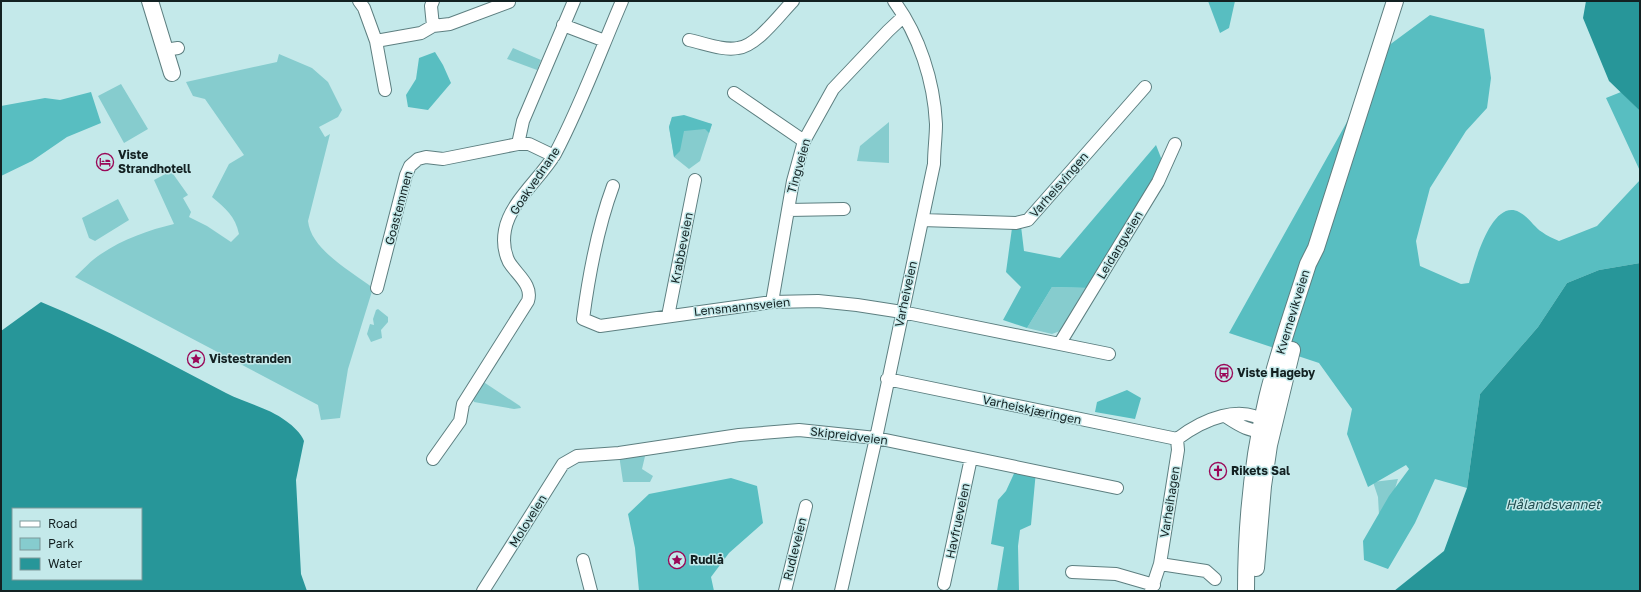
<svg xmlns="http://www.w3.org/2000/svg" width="1641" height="592" viewBox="0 0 1641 592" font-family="'Golos Text',sans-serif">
<rect width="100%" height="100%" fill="#c4e9ea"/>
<!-- green -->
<path fill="#86ccce" d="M 513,48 L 541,60 L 537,70 L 507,59 Z
M 279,54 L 312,68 L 328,82 L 342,110 L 338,117 L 319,127 L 325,137 L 330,134 L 308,221 C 311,250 351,271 373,288 L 348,369 L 340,418 L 321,420 L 318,405 L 75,277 C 83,270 91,260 101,254 C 123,239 149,230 174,224 L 154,180 L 171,171 L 188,195 L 183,198 L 191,212 L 189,217 L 207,226 L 231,242 L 239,234 C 235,216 226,209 212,197 L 229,164 L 244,155 L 205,99 L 193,96 L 186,82 L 277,62 Z
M 121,84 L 148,129 L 124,143 L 98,96 Z
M 672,117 L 712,124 L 700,161 L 689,169 L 674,157 L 669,127 Z
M 889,122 L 889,163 L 857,161 L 860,146 Z
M 118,199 L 129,220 L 95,241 L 89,238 L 82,218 Z
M 1052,287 L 1090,288 L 1060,331 L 1052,334 L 1027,328 Z
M 378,309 L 388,317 L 388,322 L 381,330 L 382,338 L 371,342 L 367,334 L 370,324 L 374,325 L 373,319 L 376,310 Z
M 482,381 L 520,406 L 521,408 L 514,409 L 474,402 L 473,399 Z
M 646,452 L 642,469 L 653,476 L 650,482 L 623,482 L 619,455 Z
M 1398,479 L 1388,511 L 1379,515 L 1378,497 L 1373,482 Z"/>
<!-- forest -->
<path fill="#58bec1" d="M 1208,1 L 1235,1 L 1229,28 L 1220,33 Z
M 1430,15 L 1484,29 L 1491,78 L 1487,108 L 1466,131 L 1430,188 L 1416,241 L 1420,266 L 1461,284 L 1469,283 C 1474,266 1491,198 1519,212 C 1529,217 1534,227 1542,232 C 1547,236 1553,238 1559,241 L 1597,226 L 1640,180 L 1640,263 L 1599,270 L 1567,283 L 1538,327 L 1480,394 L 1467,488 L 1435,479 L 1415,523 L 1388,569 L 1364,560 L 1363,541 L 1389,496 L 1409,469 L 1406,465 L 1368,487 L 1347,434 L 1352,409 L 1319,363 L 1229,333 L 1357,104 L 1373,57 Z
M 435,52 L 443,65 L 451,83 L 428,110 L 408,107 L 406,95 L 416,79 L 419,58 Z
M 91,92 L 101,123 L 67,137 L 32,161 L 1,176 L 1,106 L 45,98 L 60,100 Z
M 1621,92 L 1640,111 L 1640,171 L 1606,98 Z
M 684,115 L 712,124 L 709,133 L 705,129 L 684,131 L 680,151 L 674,157 L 669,127 L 672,117 Z
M 1156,145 L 1163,163 L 1090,288 L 1052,287 L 1027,328 L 1003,320 L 1021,287 L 1006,272 L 1012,228 L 1021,226 L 1024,251 L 1060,258 Z
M 1127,390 L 1141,398 L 1135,419 L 1095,412 L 1097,402 Z
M 1017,467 L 1036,471 L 1031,525 L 1020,530 L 1018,546 L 1019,591 L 997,591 L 1004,547 L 991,544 L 998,500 L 1006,491 Z
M 731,478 L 757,486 L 763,523 L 729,553 L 711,577 L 714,591 L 639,591 L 635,548 L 628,514 L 649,494 Z"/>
<!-- water -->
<path fill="#279699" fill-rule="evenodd" d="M 1586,1 L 1640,1 L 1640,111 L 1609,81 L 1583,18 Z
M 1640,263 L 1640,591 L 1394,591 L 1444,551 L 1467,488 L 1480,394 L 1538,327 L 1567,283 L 1599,270 Z
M 41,302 C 104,328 165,361 226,393 C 245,403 269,408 286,421 C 293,426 301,433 304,441 L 296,480 L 301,574 L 307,591 L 1,591 L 1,331 ZM 13,509 L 141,509 L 141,579 L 13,579 Z"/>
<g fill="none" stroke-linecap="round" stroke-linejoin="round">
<!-- minor casing -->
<g stroke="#5d7f80" stroke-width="14">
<path id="minor" d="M 359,1 L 364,8 L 376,41
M 563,25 L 605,41
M 433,26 L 450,24 L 509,2
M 689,40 C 704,43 723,51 738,48 C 757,46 780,14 793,1
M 165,50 L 178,48
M 385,90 L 376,41 L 421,33 L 433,26 L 431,6 L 433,1
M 734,93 L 804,141
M 518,144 L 523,121 L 574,1
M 613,186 C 597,229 589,274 583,319 L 600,326 L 772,302 L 818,301 L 857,305 L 902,312 L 1109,354
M 788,210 L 844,209
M 922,220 L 1016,223 L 1028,220 L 1145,87
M 377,288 L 406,175 L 410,166 L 418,159 L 426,157 L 443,159 L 518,144 L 529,144 L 554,156
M 772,302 L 793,181 L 804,141 L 833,89 L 888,31 L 904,16
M 668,316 L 695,180
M 1060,343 L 1158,182 L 1175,144
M 887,379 L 1177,439
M 1225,416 C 1237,424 1253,435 1267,429
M 1177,439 C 1202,420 1241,402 1269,424
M 433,459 L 460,421 L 463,404 L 528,301 C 533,285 517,275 509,262 C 504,252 503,241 505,230 C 510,202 541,178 555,154 C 581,105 600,52 622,1
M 583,560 L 591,591
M 1160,564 L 1206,571 L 1215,579
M 1072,572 L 1116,574 L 1154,585
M 944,584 L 971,458
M 483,591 L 563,464 L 577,456 L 619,453 L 739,435 L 799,430 L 876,438 L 1117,488
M 785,591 L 806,506
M 841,591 L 876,438 L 934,164 C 934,150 936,137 936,124 C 934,81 919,35 894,1
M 1151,591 L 1160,564 L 1178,450 L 1177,439"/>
</g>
<!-- major casing -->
<g stroke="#5d7f80" stroke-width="18">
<path id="major" d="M 150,1 L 172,73
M 1256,568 L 1263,486 L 1269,445 L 1292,350
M 1246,591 C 1246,526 1252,461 1267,398 C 1278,353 1294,308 1308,264 L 1316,248 L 1395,1"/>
</g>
<!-- minor -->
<use href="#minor" stroke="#fff" stroke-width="12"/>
<!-- major -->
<use href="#major" stroke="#fff" stroke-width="16"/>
</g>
<!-- icons -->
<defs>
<g id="hotel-ring" transform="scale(0.9)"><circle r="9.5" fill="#c4e9ea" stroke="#9a0858" stroke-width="1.5"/><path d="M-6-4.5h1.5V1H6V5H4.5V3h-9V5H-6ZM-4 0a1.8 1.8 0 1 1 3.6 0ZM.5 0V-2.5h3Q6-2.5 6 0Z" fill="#9a0858"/></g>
<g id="sight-ring" transform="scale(0.9)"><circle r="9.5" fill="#c4e9ea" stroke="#9a0858" stroke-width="1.5"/><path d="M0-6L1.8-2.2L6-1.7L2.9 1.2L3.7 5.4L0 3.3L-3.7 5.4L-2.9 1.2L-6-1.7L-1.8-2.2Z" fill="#9a0858"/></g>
<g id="bus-ring" transform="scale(0.9)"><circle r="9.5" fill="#c4e9ea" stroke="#9a0858" stroke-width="1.5"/><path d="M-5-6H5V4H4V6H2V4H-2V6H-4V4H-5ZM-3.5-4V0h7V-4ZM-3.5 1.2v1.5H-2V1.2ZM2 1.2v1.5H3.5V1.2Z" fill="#9a0858"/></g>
<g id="church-ring" transform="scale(0.9)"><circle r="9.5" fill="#c4e9ea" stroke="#9a0858" stroke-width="1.5"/><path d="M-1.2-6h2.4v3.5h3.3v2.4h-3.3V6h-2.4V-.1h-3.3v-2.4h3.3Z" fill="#9a0858"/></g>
</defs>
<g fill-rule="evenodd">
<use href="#hotel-ring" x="105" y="162"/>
<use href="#sight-ring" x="196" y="359"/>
<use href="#bus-ring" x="1224" y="373"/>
<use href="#church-ring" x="1218" y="471"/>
<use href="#sight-ring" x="677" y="560"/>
</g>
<g text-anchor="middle" stroke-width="3" stroke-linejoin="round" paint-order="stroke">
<!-- poi labels -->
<g font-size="12" font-weight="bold" fill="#132122" stroke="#c4e9ea" text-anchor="start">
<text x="118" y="159">Viste<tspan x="118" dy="14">Strandhotell</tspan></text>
<text x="209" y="363">Vistestranden</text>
<text x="1237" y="377">Viste Hageby</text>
<text x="1231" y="475">Rikets Sal</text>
<text x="690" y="564">Rudlå</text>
</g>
<!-- street labels -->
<g font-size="12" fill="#132122" stroke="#c4e9ea">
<text transform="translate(799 166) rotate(-74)" y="4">Tingveien</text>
<text transform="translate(535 181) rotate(-56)" y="4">Goakvednane</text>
<text transform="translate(1059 185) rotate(-49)" y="4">Varheisvingen</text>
<text transform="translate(399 208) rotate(-75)" y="4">Goastemmen</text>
<text transform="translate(1120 245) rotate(-59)" y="4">Leidangveien</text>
<text transform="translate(682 248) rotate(-79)" y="4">Krabbeveien</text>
<text transform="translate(906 294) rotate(-78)" y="4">Varheiveien</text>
<text transform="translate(742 307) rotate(-6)" y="4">Lensmannsveien</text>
<text transform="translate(1293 312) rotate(-73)" y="4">Kvernevikveien</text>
<text transform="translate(1032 410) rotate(12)" y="4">Varheiskjæringen</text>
<text transform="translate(849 436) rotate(7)" y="4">Skipreidveien</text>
<text transform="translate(1170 502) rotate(-81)" y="4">Varheihagen</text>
<text transform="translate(528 521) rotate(-58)" y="4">Moloveien</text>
<text transform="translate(958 521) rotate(-78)" y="4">Havfrueveien</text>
<text transform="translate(795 549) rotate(-76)" y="4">Rudleveien</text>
</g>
<!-- water labels -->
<g font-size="13" font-style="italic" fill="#224f51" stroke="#c4e9ea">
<text x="1553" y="509">Hålandsvannet</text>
</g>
</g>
<!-- border -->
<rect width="1641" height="592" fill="none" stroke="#132122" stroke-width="4"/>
<!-- legend -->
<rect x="12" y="508" width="130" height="72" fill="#c4e9ea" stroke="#7d999a"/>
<rect x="20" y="521" width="20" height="6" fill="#ffffff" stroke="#7d999a"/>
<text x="48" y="528" font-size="12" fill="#132122">Road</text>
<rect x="20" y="538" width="20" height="12" fill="#86ccce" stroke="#7d999a"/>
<text x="48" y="548" font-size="12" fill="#132122">Park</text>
<rect x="20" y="558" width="20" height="12" fill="#279699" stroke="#7d999a"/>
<text x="48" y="568" font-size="12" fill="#132122">Water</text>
</svg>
